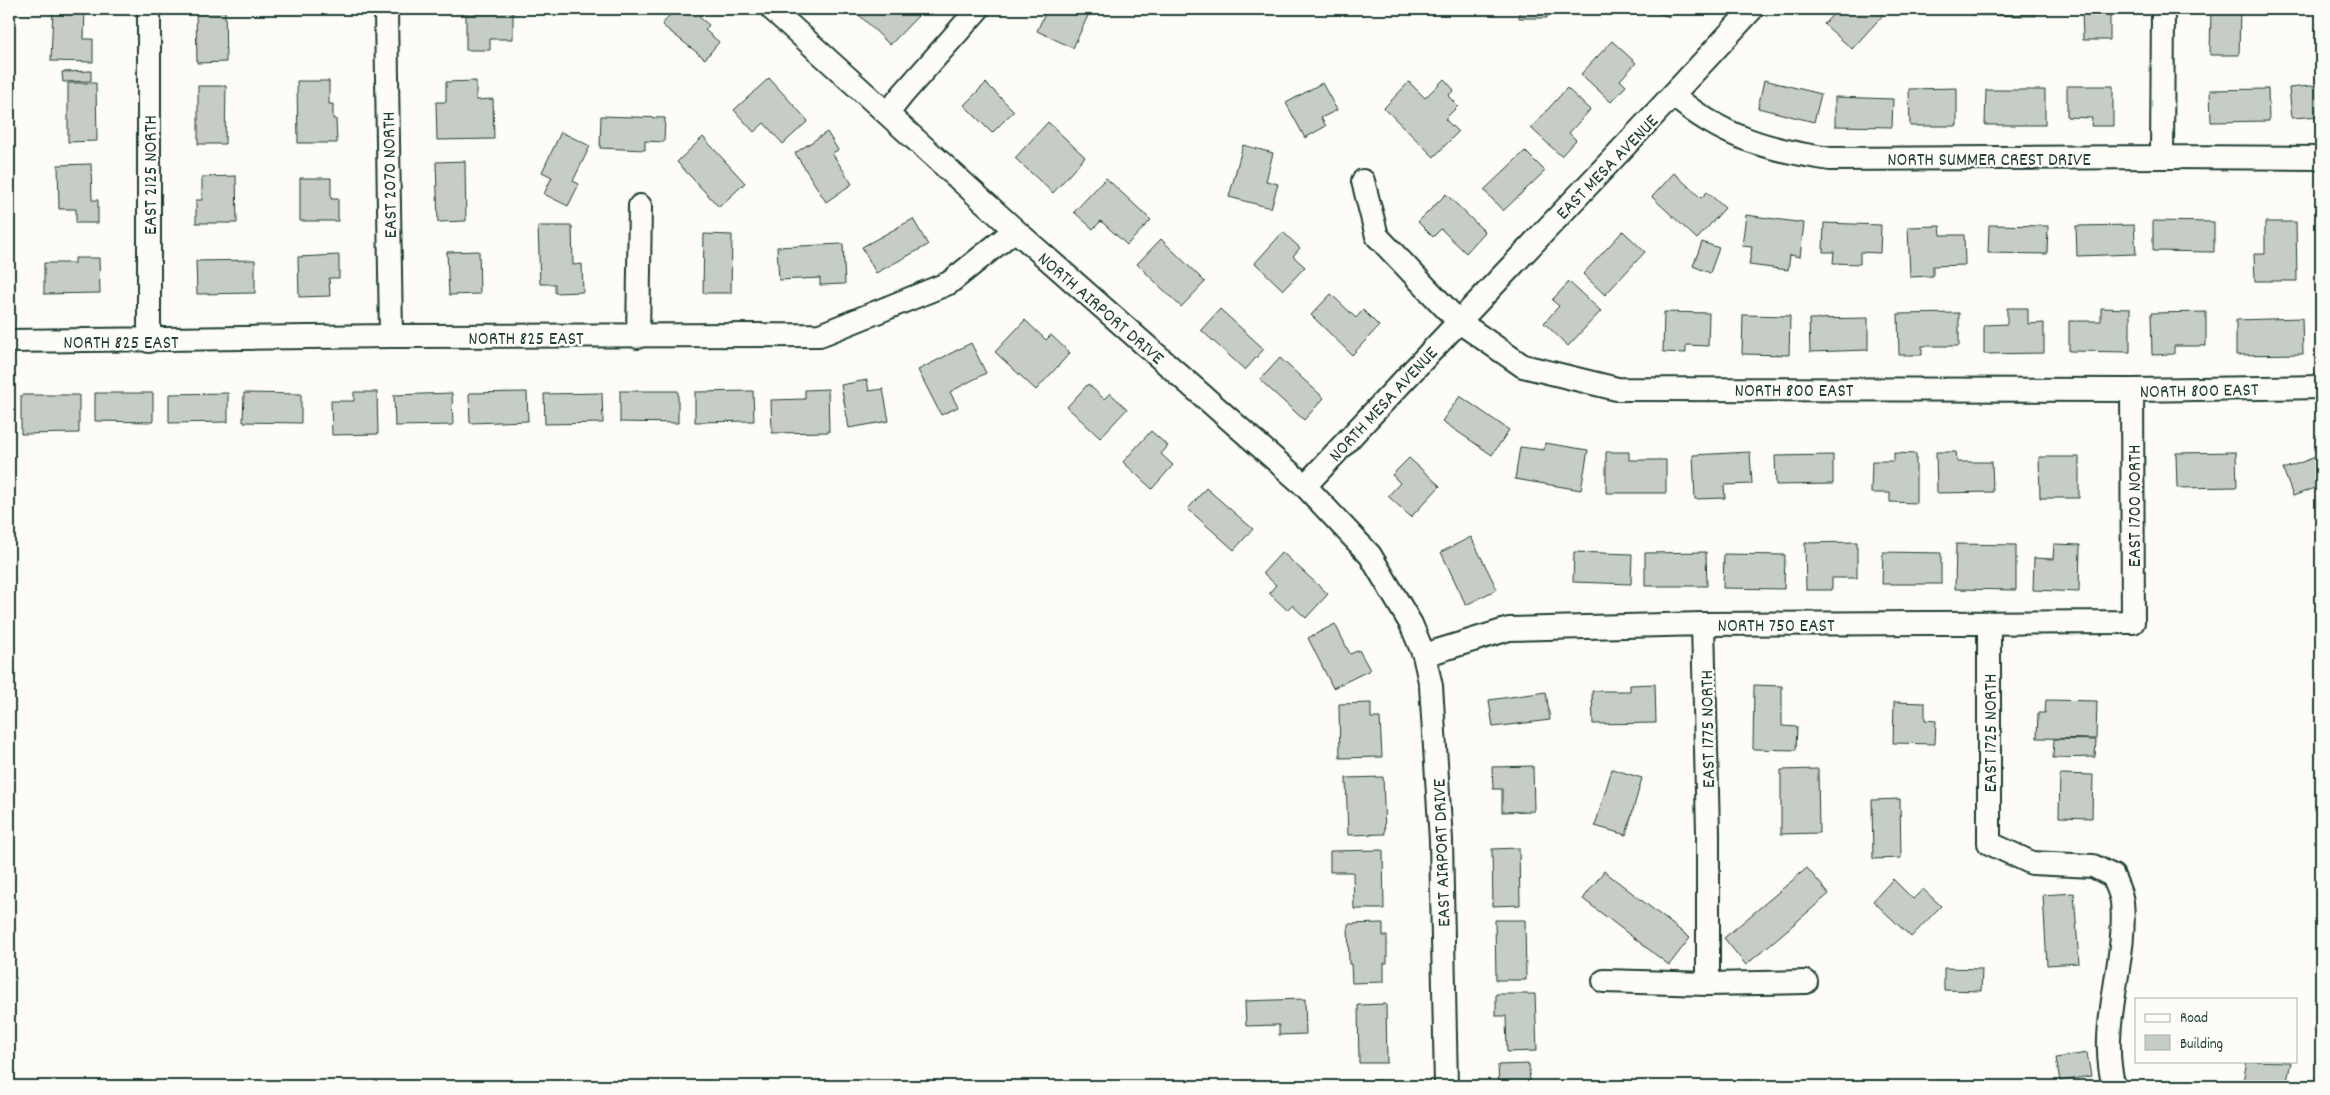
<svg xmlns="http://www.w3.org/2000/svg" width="2330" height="1095" viewBox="0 0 2330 1095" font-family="Dekko,sans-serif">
<rect width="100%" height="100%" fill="#fdfcf7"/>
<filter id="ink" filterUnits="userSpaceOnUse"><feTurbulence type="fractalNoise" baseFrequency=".02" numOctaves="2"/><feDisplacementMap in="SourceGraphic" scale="10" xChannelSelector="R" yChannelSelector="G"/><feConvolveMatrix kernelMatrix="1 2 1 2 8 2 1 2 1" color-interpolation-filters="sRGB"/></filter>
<g filter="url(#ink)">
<!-- building -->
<path fill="#c6cdc7" stroke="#1f3d34" d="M 53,9 L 85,9 L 84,39 L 93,39 L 93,62 L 51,61 Z
M 196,9 L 225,9 L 226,62 L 197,63 Z
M 475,9 L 513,9 L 513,39 L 490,39 L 490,50 L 466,50 L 466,14 L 475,14 Z
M 674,9 L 701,9 L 704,11 L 699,17 L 709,25 L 705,30 L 719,42 L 705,59 L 662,25 Z
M 853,9 L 911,9 L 918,16 L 890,45 Z
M 1047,9 L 1091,9 L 1073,48 L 1037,31 Z
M 1519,9 L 1547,9 L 1547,18 L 1519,18 Z
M 1654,9 L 1673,9 L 1670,17 L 1653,12 Z
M 1838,9 L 1876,9 L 1883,15 L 1852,49 L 1824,24 Z
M 1973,9 L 2036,9 L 2036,16 L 1973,15 Z
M 2082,9 L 2110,9 L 2110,40 L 2083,40 Z
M 2211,9 L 2240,9 L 2239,55 L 2210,55 Z
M 1612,41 L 1636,63 L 1620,80 L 1626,86 L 1611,102 L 1581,74 Z
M 91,71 L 91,81 L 63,82 L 62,72 Z
M 769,78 L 808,121 L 783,144 L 764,123 L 754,132 L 734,110 Z
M 1444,79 L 1454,90 L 1448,96 L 1458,106 L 1445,119 L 1458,132 L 1434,157 L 1384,108 L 1409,82 L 1425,98 Z
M 1764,80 L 1821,94 L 1814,122 L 1758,108 Z
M 297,81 L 329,81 L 329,104 L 333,104 L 333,119 L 336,119 L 337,143 L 298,143 Z
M 476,81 L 476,100 L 493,99 L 494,139 L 437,140 L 436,102 L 446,102 L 446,82 Z
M 68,83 L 96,83 L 97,141 L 68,142 Z
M 986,83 L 1014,111 L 992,133 L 964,105 Z
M 1322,83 L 1337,110 L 1321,118 L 1326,126 L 1305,138 L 1286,103 Z
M 2321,85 L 2321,116 L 2292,118 L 2289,88 Z
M 198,86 L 226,86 L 225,144 L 198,144 Z
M 2067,86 L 2113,86 L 2113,126 L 2091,126 L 2092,118 L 2067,117 Z
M 1567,88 L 1590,110 L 1569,133 L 1576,140 L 1561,156 L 1531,128 Z
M 1957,88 L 1957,126 L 1910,126 L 1909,89 Z
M 2268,89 L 2269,121 L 2211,122 L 2210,90 Z
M 1986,90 L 2045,90 L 2045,125 L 1985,125 Z
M 1835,97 L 1893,99 L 1892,127 L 1835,126 Z
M 601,116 L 665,118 L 664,142 L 645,141 L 645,150 L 600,148 Z
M 1048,122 L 1085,157 L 1053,193 L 1015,158 Z
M 561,132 L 590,146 L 573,181 L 579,184 L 568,206 L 544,194 L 552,177 L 542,172 Z
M 827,132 L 838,150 L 832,153 L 852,184 L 826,202 L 795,153 Z
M 703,137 L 745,183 L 719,207 L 677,162 Z
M 1243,145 L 1273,153 L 1266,181 L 1278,184 L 1271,208 L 1229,197 Z
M 1525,151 L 1545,171 L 1503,211 L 1484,190 Z
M 465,161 L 466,221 L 438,222 L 436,162 Z
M 91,164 L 92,200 L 98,200 L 98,223 L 76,223 L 76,209 L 59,209 L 58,165 Z
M 1674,173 L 1701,198 L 1707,192 L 1725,208 L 1697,239 L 1652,197 Z
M 236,176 L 237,223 L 196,223 L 196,200 L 202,200 L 202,177 Z
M 300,178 L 331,178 L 331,199 L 338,199 L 338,221 L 300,221 Z
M 1106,178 L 1151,220 L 1127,245 L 1101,221 L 1093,229 L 1074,212 Z
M 1446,194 L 1485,232 L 1466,253 L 1441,229 L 1433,237 L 1418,222 Z
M 1746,215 L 1804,223 L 1800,257 L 1790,255 L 1788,270 L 1749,265 L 1752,247 L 1742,246 Z
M 913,219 L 928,245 L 876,273 L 862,247 Z
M 2153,221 L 2214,222 L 2214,252 L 2153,251 Z
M 2265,222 L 2296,222 L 2297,281 L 2255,281 L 2254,254 L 2265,254 Z
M 1824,223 L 1881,225 L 1880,253 L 1860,252 L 1860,264 L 1833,263 L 1834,252 L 1823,252 Z
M 1989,225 L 2048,226 L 2047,254 L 1988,253 Z
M 2134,225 L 2136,254 L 2077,256 L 2076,226 Z
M 538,226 L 572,226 L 573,265 L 582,264 L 583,292 L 555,293 L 555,284 L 540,284 Z
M 1940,226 L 1941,235 L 1964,235 L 1965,265 L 1933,266 L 1933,276 L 1910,277 L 1908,227 Z
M 1623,231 L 1645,252 L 1605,295 L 1583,274 Z
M 1283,232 L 1300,248 L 1293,256 L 1305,267 L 1283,290 L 1255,263 Z
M 704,234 L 732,235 L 731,293 L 703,293 Z
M 1161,239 L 1205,282 L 1181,307 L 1137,264 Z
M 1702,242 L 1719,248 L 1710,273 L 1693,266 Z
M 843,244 L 845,284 L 820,285 L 820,278 L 779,280 L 777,247 Z
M 479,251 L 480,294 L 449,295 L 447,252 Z
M 339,255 L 339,278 L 329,278 L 330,296 L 299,297 L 298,257 Z
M 75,258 L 99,258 L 100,293 L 44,294 L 44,263 L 75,263 Z
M 255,260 L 255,293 L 197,294 L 196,261 Z
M 1569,282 L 1601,311 L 1568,346 L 1544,323 L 1559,306 L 1552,300 Z
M 1331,294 L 1356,318 L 1363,310 L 1379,326 L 1352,355 L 1311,315 Z
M 2007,308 L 2028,308 L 2028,324 L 2044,323 L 2044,353 L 1984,354 L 1984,325 L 2007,324 Z
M 2101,308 L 2130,309 L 2130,352 L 2069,351 L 2069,321 L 2101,321 Z
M 1220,309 L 1264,349 L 1245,370 L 1201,330 Z
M 1664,312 L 1709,313 L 1708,346 L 1686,345 L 1686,353 L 1663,352 Z
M 2206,312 L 2206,346 L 2174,346 L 2174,354 L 2152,355 L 2151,313 Z
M 1959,313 L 1959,346 L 1922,346 L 1922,355 L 1899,355 L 1898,314 Z
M 1743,315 L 1790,316 L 1789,355 L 1742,354 Z
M 1868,318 L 1868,350 L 1810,352 L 1809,319 Z
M 2302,318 L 2303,354 L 2236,355 L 2236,320 Z
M 1025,320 L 1046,340 L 1051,335 L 1070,353 L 1036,390 L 995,352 Z
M 971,343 L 986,373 L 950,392 L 958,407 L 941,415 L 918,370 Z
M 1280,358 L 1324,398 L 1304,420 L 1260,380 Z
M 867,380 L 869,391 L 883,389 L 889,421 L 849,428 L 841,385 Z
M 1088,384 L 1104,399 L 1110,393 L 1127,409 L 1100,438 L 1067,407 Z
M 828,389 L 829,432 L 772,433 L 771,400 L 805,399 L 805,390 Z
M 620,391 L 678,391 L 678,423 L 620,422 Z
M 753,391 L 754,421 L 695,422 L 695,392 Z
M 354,392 L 377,392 L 378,434 L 332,435 L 331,401 L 354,401 Z
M 527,392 L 528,421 L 470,423 L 469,393 Z
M 95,393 L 153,393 L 153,422 L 95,421 Z
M 228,393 L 228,422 L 169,423 L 169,394 Z
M 244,393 L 301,394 L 301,423 L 243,422 Z
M 452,393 L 453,425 L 395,426 L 394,395 Z
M 602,393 L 603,423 L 545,424 L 544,394 Z
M 21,395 L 79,395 L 79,433 L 21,434 Z
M 1460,396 L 1509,430 L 1492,455 L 1442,421 Z
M 1151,431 L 1168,446 L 1161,454 L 1173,465 L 1152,489 L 1123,462 Z
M 1545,443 L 1588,450 L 1581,490 L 1515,479 L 1520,447 L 1544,450 Z
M 1606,452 L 1629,452 L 1629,460 L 1666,460 L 1666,493 L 1606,493 Z
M 1750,452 L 1752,484 L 1724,485 L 1725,498 L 1695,499 L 1693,455 Z
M 1936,452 L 1956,452 L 1957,462 L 1992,462 L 1993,492 L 1937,493 Z
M 2236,452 L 2237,487 L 2177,488 L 2176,453 Z
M 1894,453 L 1916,454 L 1916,503 L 1890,502 L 1890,493 L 1871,493 L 1872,461 L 1894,461 Z
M 1833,455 L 1833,484 L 1776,485 L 1775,456 Z
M 2321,455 L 2321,486 L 2293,496 L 2283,469 Z
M 2039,457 L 2079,457 L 2079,498 L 2040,498 Z
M 1409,458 L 1440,486 L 1411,517 L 1388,496 L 1400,483 L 1392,475 Z
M 1206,488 L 1253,529 L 1234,550 L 1188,509 Z
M 1471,537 L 1497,589 L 1466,605 L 1441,552 Z
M 1857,542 L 1857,578 L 1832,578 L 1832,590 L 1806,590 L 1805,543 Z
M 1956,544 L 2016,545 L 2016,590 L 1955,589 Z
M 2054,544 L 2080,545 L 2079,592 L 2033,590 L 2034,558 L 2053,559 Z
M 1282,552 L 1328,594 L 1306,618 L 1292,605 L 1287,610 L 1269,593 L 1276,585 L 1263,573 Z
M 1574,552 L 1632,554 L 1631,584 L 1573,582 Z
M 1706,552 L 1707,586 L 1645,586 L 1645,553 Z
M 1883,552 L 1941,553 L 1941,584 L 1882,584 Z
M 1724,554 L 1785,555 L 1784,589 L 1723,588 Z
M 1335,624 L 1350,654 L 1359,650 L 1370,670 L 1333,688 L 1308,638 Z
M 1655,684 L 1656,723 L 1593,724 L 1592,691 L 1630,691 L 1630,685 Z
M 1754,685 L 1782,686 L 1782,726 L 1797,727 L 1796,750 L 1753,749 Z
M 1546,692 L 1550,720 L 1493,727 L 1489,700 Z
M 2046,700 L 2097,701 L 2096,739 L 2037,738 L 2038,713 L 2045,713 Z
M 1894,702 L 1925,703 L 1925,720 L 1936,721 L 1935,744 L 1893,743 Z
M 1371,703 L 1371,718 L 1380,718 L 1382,757 L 1340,758 L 1339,704 Z
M 2054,739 L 2096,740 L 2095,757 L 2053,758 Z
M 1533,766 L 1534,811 L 1502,812 L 1502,789 L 1493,789 L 1492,767 Z
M 1612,769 L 1642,778 L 1626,835 L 1595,826 Z
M 1818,769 L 1819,833 L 1781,834 L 1781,770 Z
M 2060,774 L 2093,775 L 2092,818 L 2059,817 Z
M 1383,777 L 1385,834 L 1348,835 L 1346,778 Z
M 1900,799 L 1901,858 L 1873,859 L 1872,800 Z
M 1519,848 L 1520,905 L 1493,906 L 1492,849 Z
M 1383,850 L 1384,909 L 1354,909 L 1353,872 L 1330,872 L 1330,851 Z
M 1807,868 L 1829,894 L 1746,965 L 1724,938 Z
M 1604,871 L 1690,938 L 1669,965 L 1583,899 Z
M 1893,879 L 1913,899 L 1923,889 L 1941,906 L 1911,937 L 1873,901 Z
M 2074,893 L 2079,963 L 2047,965 L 2043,895 Z
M 1495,920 L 1525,920 L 1526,980 L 1496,980 Z
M 1383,923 L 1383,936 L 1387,936 L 1387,963 L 1384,963 L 1384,982 L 1352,983 L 1351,964 L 1349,964 L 1348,924 Z
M 1944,968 L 1982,969 L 1981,991 L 1944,990 Z
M 1496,994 L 1535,994 L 1537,1051 L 1507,1052 L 1506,1016 L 1496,1016 Z
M 1305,999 L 1306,1034 L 1279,1035 L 1279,1025 L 1246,1026 L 1245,1001 Z
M 1386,1004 L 1387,1063 L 1359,1063 L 1358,1005 Z
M 2087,1053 L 2091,1076 L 2060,1081 L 2056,1058 Z
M 2247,1061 L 2291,1062 L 2286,1086 L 2242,1086 Z
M 1529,1064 L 1530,1086 L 1499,1086 L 1498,1065 Z
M 1380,1080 L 1380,1086 L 1359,1086 L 1359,1081 Z"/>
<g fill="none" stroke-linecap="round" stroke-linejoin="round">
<!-- minor casing -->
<g stroke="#1f3d34" stroke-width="26">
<path id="minor" d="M 149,9 L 149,341
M 772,9 L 1015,230 L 1305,486 L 1370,555 L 1411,624 L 1424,655 L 1431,686 L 1441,840 L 1446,1086
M 386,13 L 391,336
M 1673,95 C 1721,137 1769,150 1830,159 L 2162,157 L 2321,158
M 888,113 L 903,94 L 978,9
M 2162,157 L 2163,9
M 1363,181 L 1377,236 L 1458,321 L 1523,366 L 1617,389 L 2132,390 L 2321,387
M 638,337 L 640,206
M 9,341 L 391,336 L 820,335 L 949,283 L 1015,230
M 1305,486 C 1453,326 1605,170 1752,9
M 1989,623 L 1989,843 L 2032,863 L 2093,866 L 2113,876 C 2116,884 2121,893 2122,902 C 2128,961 2097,1028 2114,1086
M 1424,655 L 1509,629 L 1703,624 L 2133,622 L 2132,390
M 1604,981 L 1708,984 L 1708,833 L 1703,624
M 1708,984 L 1806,982"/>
</g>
<!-- minor -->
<use href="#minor" stroke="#fdfcf7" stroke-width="22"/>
</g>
</g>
<g text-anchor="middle" stroke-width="5" stroke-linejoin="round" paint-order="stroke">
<!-- street labels -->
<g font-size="19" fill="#1f3d34" stroke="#fdfcf7">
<text x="1989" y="165">NORTH SUMMER CREST DRIVE</text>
<text transform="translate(1606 166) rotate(-46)" y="7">EAST MESA AVENUE</text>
<text transform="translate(149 175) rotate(-90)" y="7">EAST 2125 NORTH</text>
<text transform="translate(388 175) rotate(-91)" y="7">EAST 2070 NORTH</text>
<text transform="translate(1102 307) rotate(41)" y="7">NORTH AIRPORT DRIVE</text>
<text x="526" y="344">NORTH 825 EAST</text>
<text x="121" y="348">NORTH 825 EAST</text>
<text x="1794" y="396">NORTH 800 EAST</text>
<text transform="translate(2199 389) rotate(-1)" y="7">NORTH 800 EAST</text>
<text transform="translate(1382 403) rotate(-47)" y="7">NORTH MESA AVENUE</text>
<text transform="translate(2133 506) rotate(-90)" y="7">EAST 1700 NORTH</text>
<text x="1776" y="631">NORTH 750 EAST</text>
<text transform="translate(1706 729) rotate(-91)" y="7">EAST 1775 NORTH</text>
<text transform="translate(1989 733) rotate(-90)" y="7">EAST 1725 NORTH</text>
<text transform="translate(1440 853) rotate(-92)" y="7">EAST AIRPORT DRIVE</text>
</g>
</g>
<!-- margin -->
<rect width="2330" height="1095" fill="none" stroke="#fdfcf7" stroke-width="30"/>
<rect x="15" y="15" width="2300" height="1065" fill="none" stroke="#1f3d34" stroke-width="2" filter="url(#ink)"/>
<!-- legend -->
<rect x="2135" y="998" width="162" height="65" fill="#fdfcf7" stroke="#a4b0a9"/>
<rect x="2145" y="1014" width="25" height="8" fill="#fdfcf7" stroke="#a4b0a9"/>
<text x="2180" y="1022" font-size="15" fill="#1f3d34">Road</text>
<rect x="2145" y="1035" width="25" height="15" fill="#c6cdc7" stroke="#a4b0a9"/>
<text x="2180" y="1048" font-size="15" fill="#1f3d34">Building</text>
</svg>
